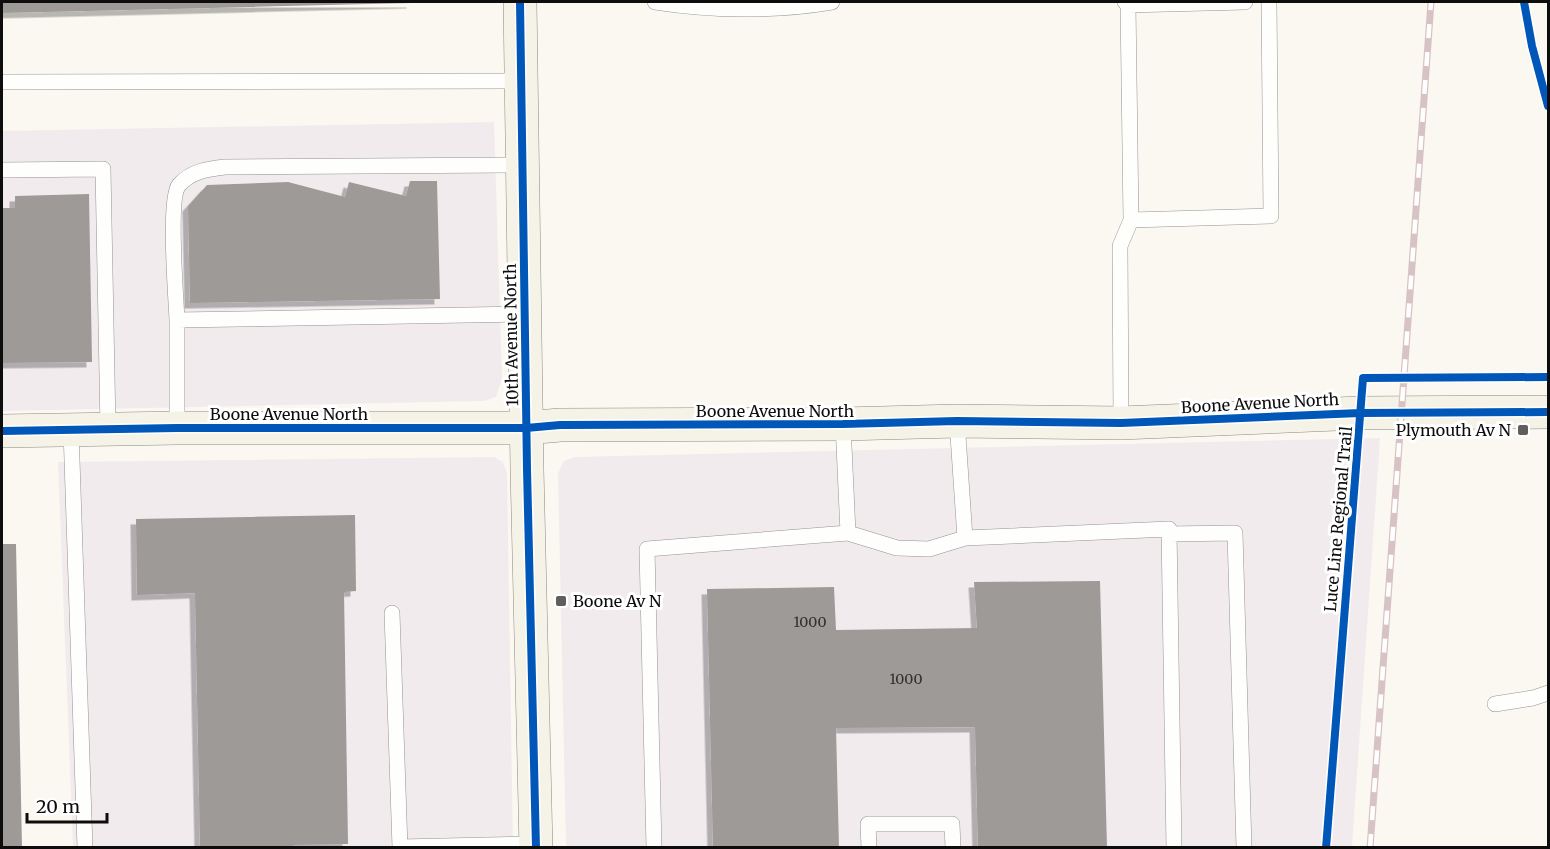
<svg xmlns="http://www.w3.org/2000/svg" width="1550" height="849" viewBox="0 0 1550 849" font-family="Merriweather,serif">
<defs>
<filter id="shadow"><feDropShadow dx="-5.5" dy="5.5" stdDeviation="0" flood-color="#0004"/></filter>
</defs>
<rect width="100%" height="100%" fill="#fbf8f1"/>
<!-- industrial -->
<path fill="#f2ebee" d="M 494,122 L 502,379 L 496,397 L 484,401 L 2,411 L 2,131 Z
M 1380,438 L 1352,847 L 566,847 L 558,473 L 564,461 L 575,457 Z
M 494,457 L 503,462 L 507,474 L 513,847 L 73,847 L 58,462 Z"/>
<!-- building -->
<path fill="#9e9a97" filter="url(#shadow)" d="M 2,2 L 412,2 L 412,3 L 2,13 Z
M 410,181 L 437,181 L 440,299 L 190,303 L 188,206 L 207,185 L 288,182 L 345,197 L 349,182 L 406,196 Z
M 89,194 L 92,362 L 2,363 L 2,208 L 15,208 L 15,196 Z
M 355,515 L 356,591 L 344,592 L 348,844 L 293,845 L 293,848 L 200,847 L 195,593 L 137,595 L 136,519 Z
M 2,544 L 16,544 L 22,848 L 2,848 Z
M 1100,581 L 1107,848 L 978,848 L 975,727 L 836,728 L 839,848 L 713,848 L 707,589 L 834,587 L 836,630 L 977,628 L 974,582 Z"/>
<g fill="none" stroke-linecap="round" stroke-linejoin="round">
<!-- lane casing -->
<g stroke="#949390" stroke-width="16">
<path id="lane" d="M 655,2 C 714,11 772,12 832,2
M 1128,5 L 1245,2
M 2,82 L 521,81
M 2,170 L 103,169 L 108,428
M 1131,220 L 1271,216 L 1269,2
M 177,320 C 176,298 168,198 179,185 C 191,171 208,169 225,167 L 522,165
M 957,421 L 965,538 L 1169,529 L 1174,848
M 1121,423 L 1120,246 L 1131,220 L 1128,5 L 1125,2
M 177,428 L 177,320 L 525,314
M 71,430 L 85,848
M 848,533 L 897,548 L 929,549 L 965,538
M 1169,534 L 1235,533 L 1244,848
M 392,613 L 400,848
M 1495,704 L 1533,698 L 1548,693
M 400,847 L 536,844
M 654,848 L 647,549 L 848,533 L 843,424
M 869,848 L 868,824 L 952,824 L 953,848"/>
</g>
<!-- secondary casing -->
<g stroke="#8b8986" stroke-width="34">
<path id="secondary" d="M 520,2 L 527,469 L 536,848
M 2,431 L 177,428 L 526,428 L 560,425 L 843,424 L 957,421 L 1121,423 L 1360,413 L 1548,412"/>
</g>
<!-- lane -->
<use href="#lane" stroke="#fefefd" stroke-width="15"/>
<!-- secondary -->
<use href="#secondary" stroke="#f5f3e8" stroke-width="33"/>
<!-- rail casing -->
<g stroke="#d8c3c4" stroke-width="7">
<path id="rail" d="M 1370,848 L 1431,2"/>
</g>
<!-- rail -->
<use href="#rail" stroke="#fff" stroke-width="4.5" stroke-dasharray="14" stroke-linecap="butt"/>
<!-- cycleway casing -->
<g stroke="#fff" stroke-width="11">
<path id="cycleway" d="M 520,2 L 527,469 L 536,848
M 1524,2 L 1532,46 L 1548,106
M 2,431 L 177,428 L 526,428 L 560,425 L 843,424 L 957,421 L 1121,423 L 1360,413 L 1548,412
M 1326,848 L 1363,378 L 1548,377"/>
</g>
<!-- cycleway -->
<use href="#cycleway" stroke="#0057b8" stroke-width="8"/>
</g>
<!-- markers -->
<g fill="#605f5d" stroke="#fff" stroke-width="2">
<rect x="1517" y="424" width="12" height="12" rx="3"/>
<rect x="555" y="595" width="12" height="12" rx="3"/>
</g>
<g text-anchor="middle" stroke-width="6" stroke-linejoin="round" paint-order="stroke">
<!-- number labels -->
<g font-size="14" fill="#313030">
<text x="810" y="627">1000</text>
<text x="906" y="684">1000</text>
</g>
<!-- street labels -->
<g font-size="16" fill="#0d0d0d" stroke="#fff">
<text transform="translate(511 335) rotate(-91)" y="6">10th Avenue North</text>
<text transform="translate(1260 403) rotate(-3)" y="6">Boone Avenue North</text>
<text x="775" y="417">Boone Avenue North</text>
<text x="289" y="420">Boone Avenue North</text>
<text transform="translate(1338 519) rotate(-85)" y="6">Luce Line Regional Trail</text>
</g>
<!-- poi labels -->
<g font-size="16" fill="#0d0d0d" stroke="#fff" text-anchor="end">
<text x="1511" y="436">Plymouth Av N</text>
<text x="573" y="607" text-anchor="start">Boone Av N</text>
</g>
</g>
<!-- border -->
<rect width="1550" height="849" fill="none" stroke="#0d0d0d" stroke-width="6"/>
<!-- scale -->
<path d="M27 813v9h80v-9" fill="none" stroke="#0d0d0d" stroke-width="3"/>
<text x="36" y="813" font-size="18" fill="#0d0d0d" stroke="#ffffff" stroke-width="4.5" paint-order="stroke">20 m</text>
</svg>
